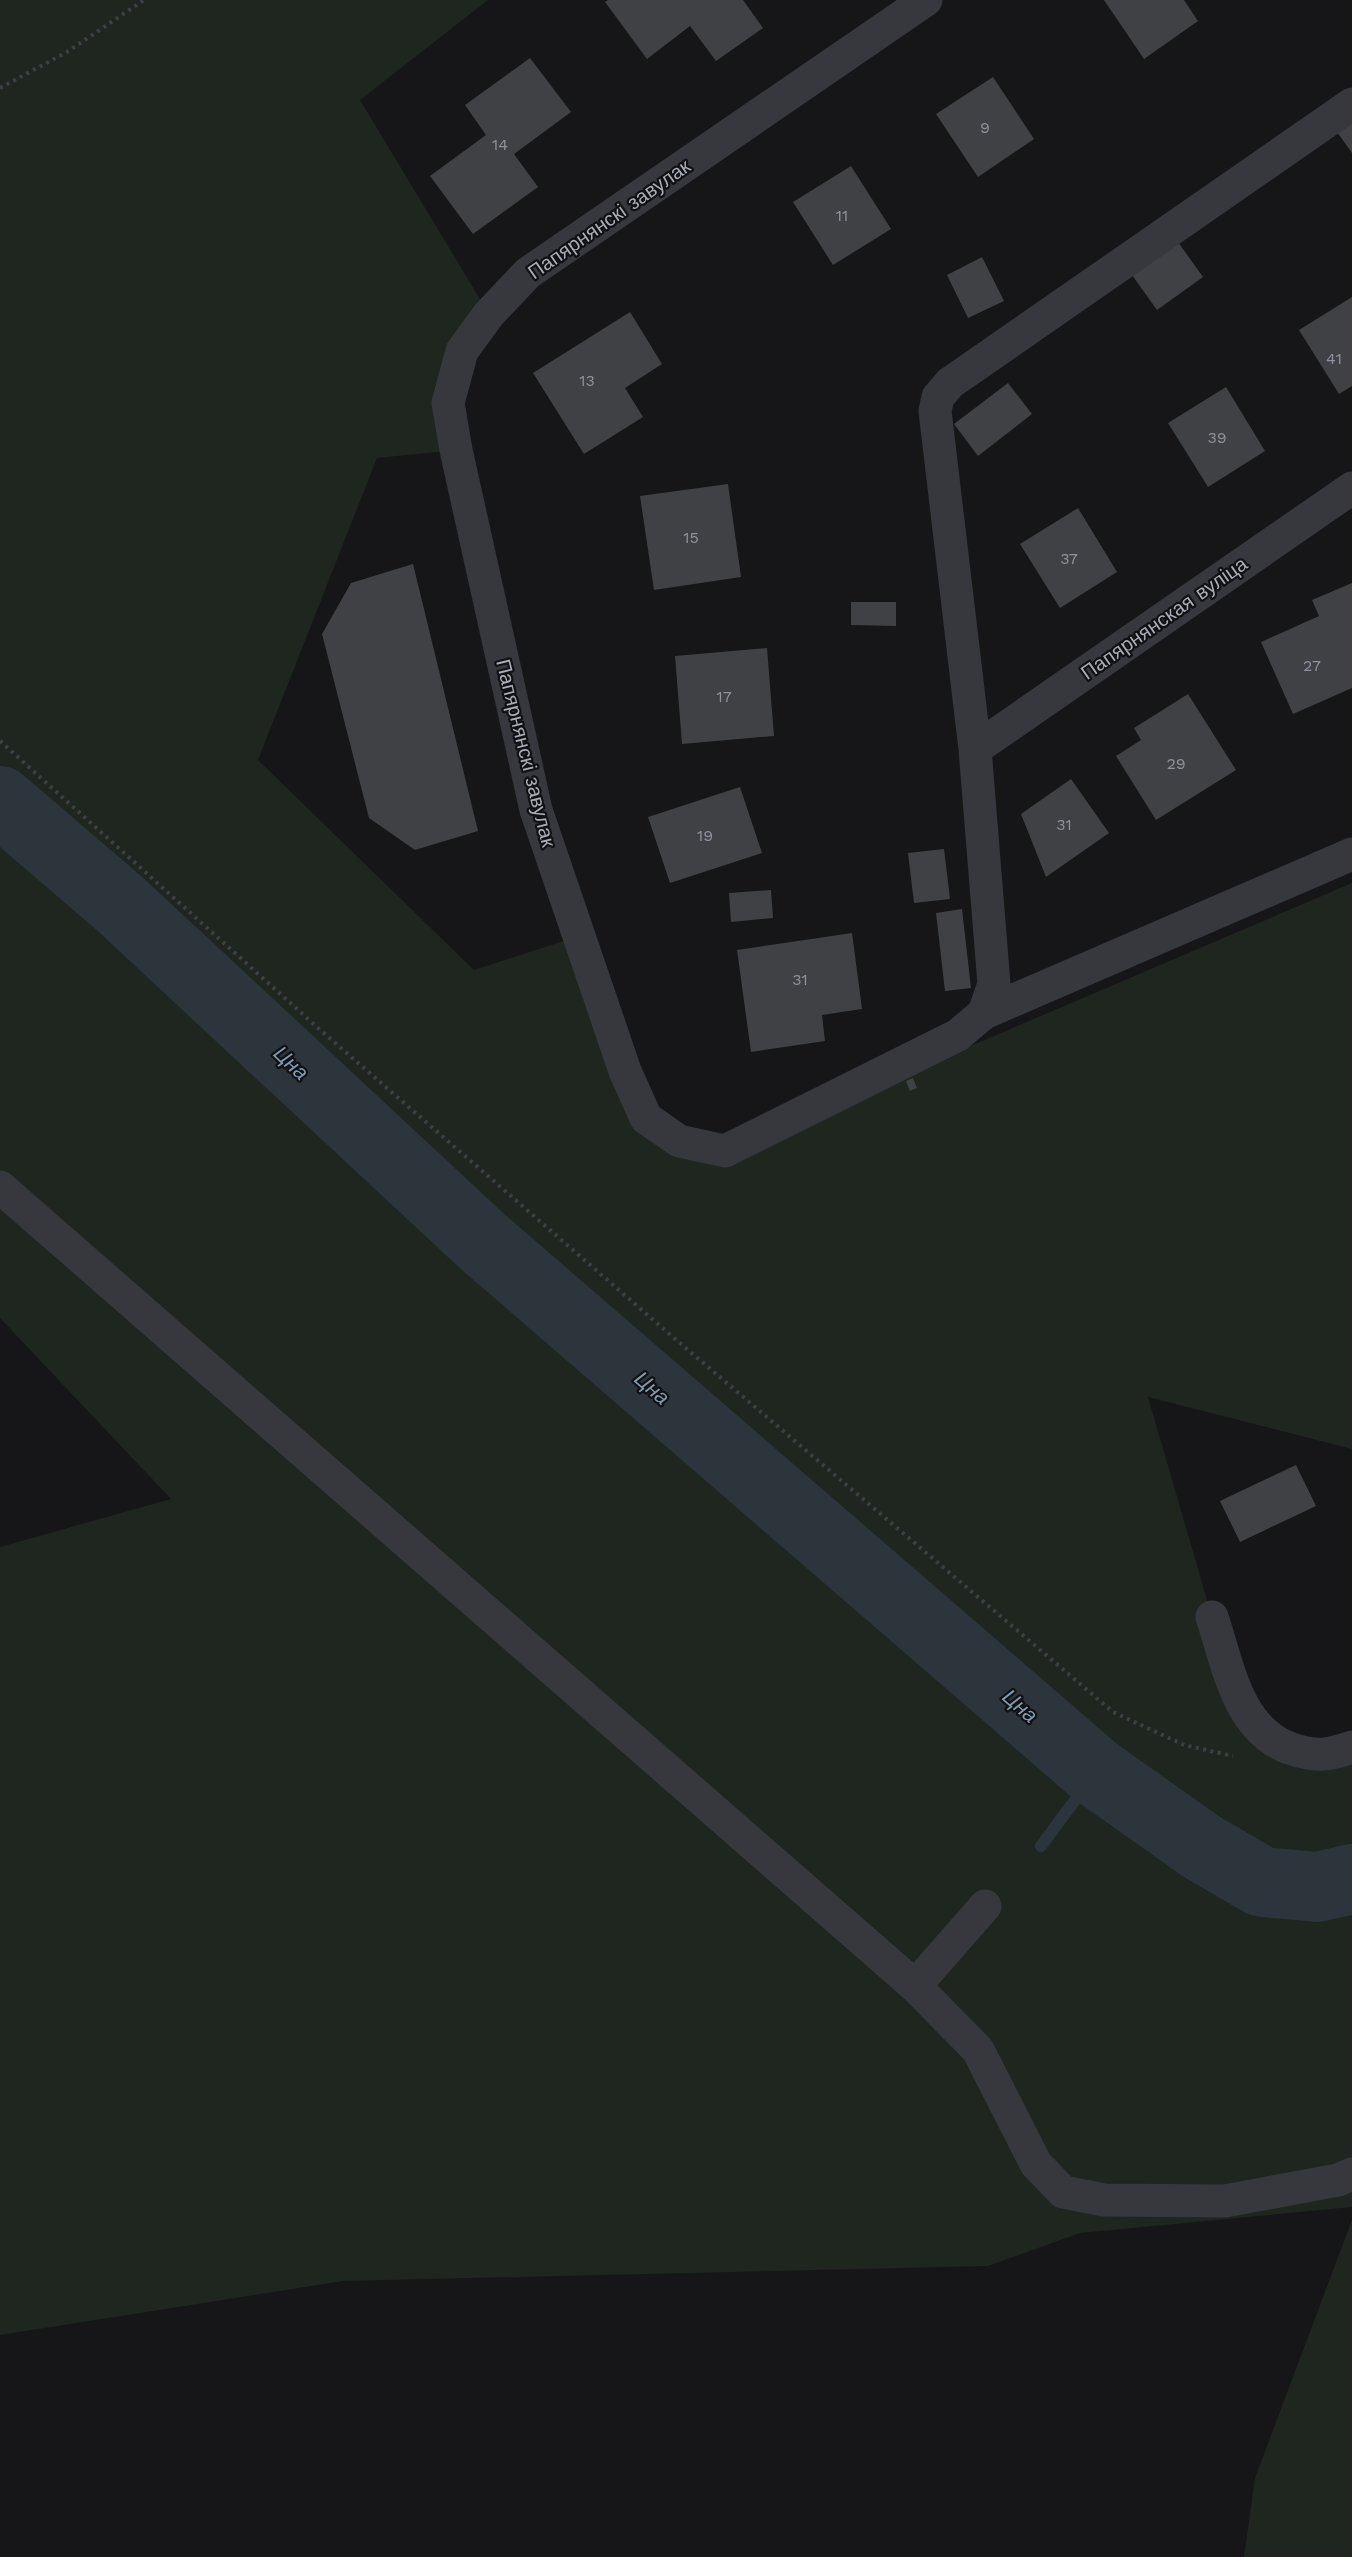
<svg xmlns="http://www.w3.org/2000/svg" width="1352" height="2557" viewBox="0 0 1352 2557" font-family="'Work Sans',sans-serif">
<rect width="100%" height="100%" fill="#161618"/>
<!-- green -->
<path fill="#1e261f" d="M 0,0 L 488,0 L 360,100 L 489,314 L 462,351 L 456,450 L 377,458 L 258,760 L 474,970 L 579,936 L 646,1118 L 725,1151 L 1352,883 L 1352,1449 L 1148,1397 L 1212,1617 L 1257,1728 L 1352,1747 L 1352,2207 L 1080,2233 L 988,2266 L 343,2281 L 0,2335 L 0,1547 L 171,1499 L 0,1318 Z
M 1352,2220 L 1352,2557 L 1244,2557 L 1255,2478 Z"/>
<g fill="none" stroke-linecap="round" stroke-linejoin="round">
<!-- stream -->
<path stroke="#2c353c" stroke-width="12" d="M 1041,1846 L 1096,1772"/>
<!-- river -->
<path stroke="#2c353c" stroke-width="70" d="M 0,801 L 120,904 L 482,1241 L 1096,1772 L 1202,1847 L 1262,1882 L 1317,1887 L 1352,1879"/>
</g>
<!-- building -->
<path fill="#404145" d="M 608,0 L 743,0 L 763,28 L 716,61 L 690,26 L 647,59 L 605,2 Z
M 1104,0 L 1184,0 L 1198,21 L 1144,59 Z
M 530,58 L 571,112 L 514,154 L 538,187 L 473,234 L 430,176 L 486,135 L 465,105 Z
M 993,77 L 1034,139 L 978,177 L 936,114 Z
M 1352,121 L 1352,153 L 1337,132 Z
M 851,166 L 891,229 L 833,265 L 793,202 Z
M 1178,242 L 1203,277 L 1157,310 L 1132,275 Z
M 982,257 L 1004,301 L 968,318 L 947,275 Z
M 1352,297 L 1352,386 L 1339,394 L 1299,330 Z
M 630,312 L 662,364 L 625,388 L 643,417 L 584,454 L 533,373 Z
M 1008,383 L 1032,414 L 978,456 L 954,424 Z
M 1226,387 L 1265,451 L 1208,487 L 1168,423 Z
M 728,484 L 741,577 L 654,590 L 640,496 Z
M 1078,508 L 1117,572 L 1060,608 L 1020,544 Z
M 413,564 L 478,831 L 415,850 L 369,818 L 322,634 L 351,583 Z
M 1352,583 L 1352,688 L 1293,714 L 1261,642 L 1319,616 L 1312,600 Z
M 851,602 L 896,602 L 896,626 L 851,625 Z
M 767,648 L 774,736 L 682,744 L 675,656 Z
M 1188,694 L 1236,770 L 1156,820 L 1116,756 L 1141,740 L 1134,728 Z
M 1071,779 L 1109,833 L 1046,877 L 1021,814 Z
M 740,787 L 762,853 L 670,883 L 648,817 Z
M 944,849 L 950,899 L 914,903 L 908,853 Z
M 771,890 L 773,918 L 731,922 L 729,893 Z
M 962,909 L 971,988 L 945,991 L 936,913 Z
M 852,933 L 862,1009 L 822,1015 L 825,1041 L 751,1052 L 737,950 Z
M 913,1078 L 917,1088 L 910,1091 L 906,1081 Z
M 1296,1465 L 1316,1506 L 1240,1542 L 1220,1501 Z"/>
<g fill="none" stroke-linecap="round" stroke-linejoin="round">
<!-- path -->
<path stroke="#3d3f44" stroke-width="4" stroke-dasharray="3 4.5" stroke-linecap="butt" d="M 0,88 L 67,52 L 144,0
M 0,741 L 318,1028 L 674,1338 L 1113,1712 L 1184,1745 L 1233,1756"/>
<!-- minor -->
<path stroke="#37383d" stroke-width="33" d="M 926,0 L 528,273 L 489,314 L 462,351 L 448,403 L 456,450 L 536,810 L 625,1071 L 646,1118 L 679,1141 L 725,1151 L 958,1035 L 984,1013 L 994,984 L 975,749 L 935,411 L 938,397 L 950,383 L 1352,104
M 975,749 L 1352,488
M 984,1013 L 1352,854
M 0,1187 L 915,1986 L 978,2050 L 1036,2164 L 1063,2192 L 1104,2200 L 1225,2201 L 1338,2180 L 1352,2174
M 1212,1617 C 1228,1665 1237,1728 1289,1748 C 1315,1757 1327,1756 1352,1747
M 915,1986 L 985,1906"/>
</g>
<g text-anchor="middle" stroke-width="4.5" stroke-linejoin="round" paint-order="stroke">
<!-- number labels -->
<g font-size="16" fill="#8e929b">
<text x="985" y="133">9</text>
<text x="500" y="150">14</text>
<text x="842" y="221">11</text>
<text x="1334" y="364">41</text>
<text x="587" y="386">13</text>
<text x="1217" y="443">39</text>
<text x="691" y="543">15</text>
<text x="1069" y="564">37</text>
<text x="1312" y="671">27</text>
<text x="724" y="702">17</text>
<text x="1176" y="769">29</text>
<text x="1064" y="830">31</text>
<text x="705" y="841">19</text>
<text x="800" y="985">31</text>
</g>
<!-- street labels -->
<g font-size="20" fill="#a8adb8" stroke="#111113">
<text transform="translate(609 219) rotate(-35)" y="7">Папярнянскі завулак</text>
<text transform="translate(1164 618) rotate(-35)" y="7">Папярнянская вуліца</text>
<text transform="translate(526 753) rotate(76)" y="7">Папярнянскі завулак</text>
</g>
<!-- water labels -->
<g font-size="21" font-style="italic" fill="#7f9bb3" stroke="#111113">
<text transform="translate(291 1063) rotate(43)" y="7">Цна</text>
<text transform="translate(652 1388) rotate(41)" y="7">Цна</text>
<text transform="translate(1020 1706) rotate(41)" y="7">Цна</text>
</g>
</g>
</svg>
